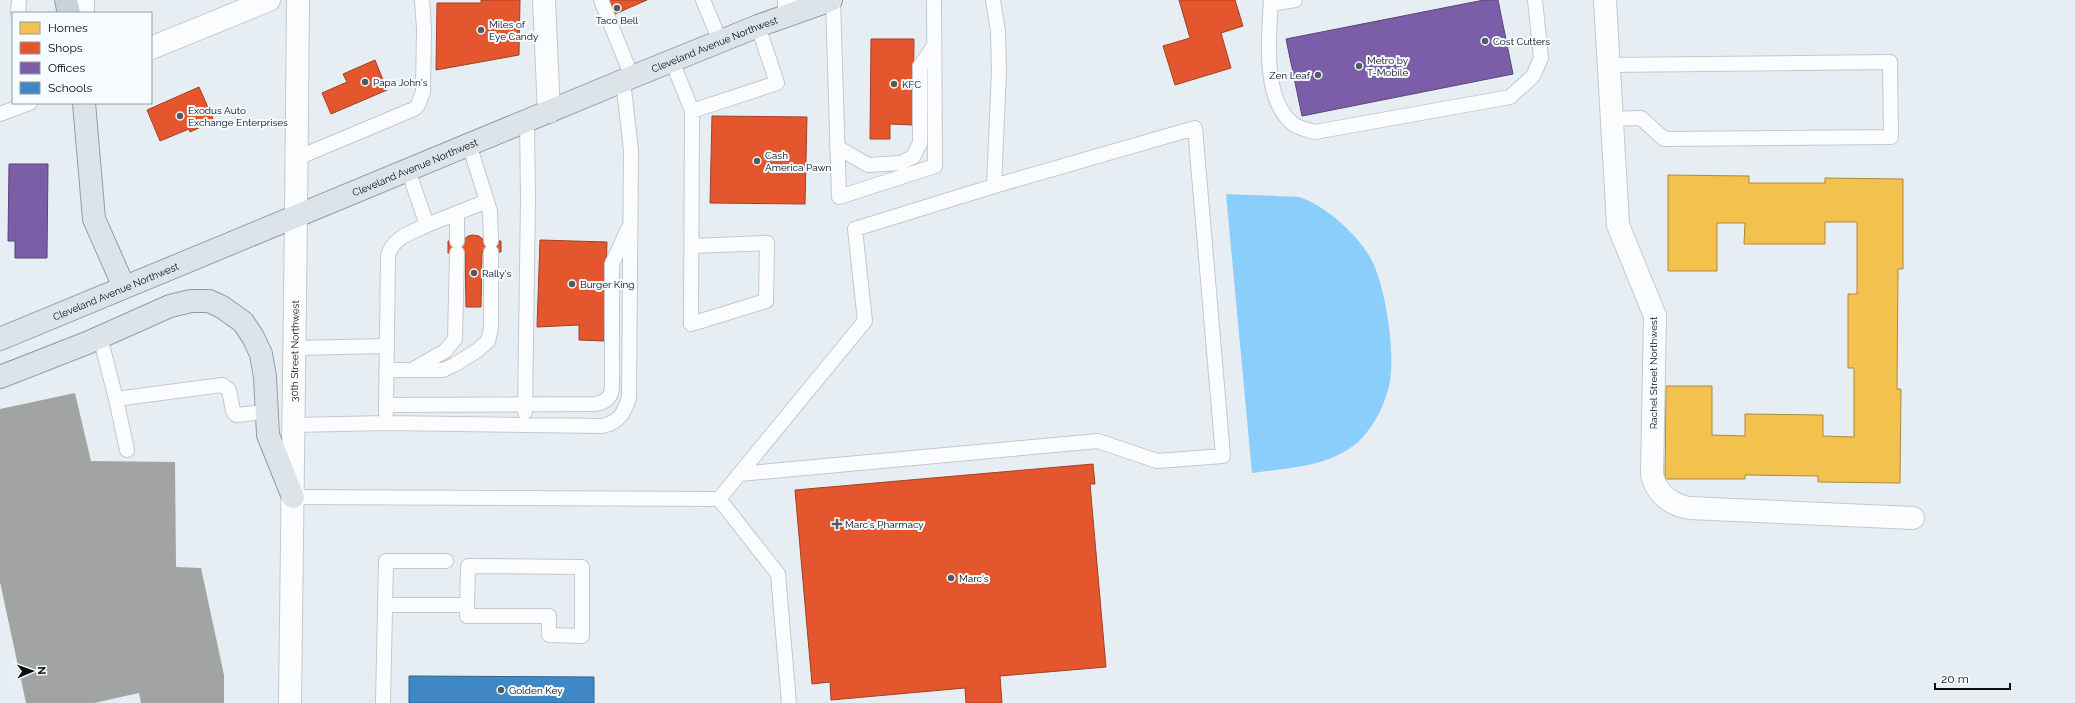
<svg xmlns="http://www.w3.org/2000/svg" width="2075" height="703" viewBox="0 0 2075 703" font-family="Raleway,sans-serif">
<rect width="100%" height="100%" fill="#e7eef3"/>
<!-- water -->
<path fill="#8acefb" d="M 1226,194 C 1244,195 1261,195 1278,196 C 1284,197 1293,196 1299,197 C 1327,206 1362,238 1374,265 C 1386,293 1395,351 1390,381 C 1386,403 1374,427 1358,442 C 1330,467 1287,468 1252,473 Z"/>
<!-- homes -->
<path fill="#f2c14e" stroke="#ac8b3b" d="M 1668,175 L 1749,176 L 1749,183 L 1825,183 L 1825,178 L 1903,179 L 1903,269 L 1898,269 L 1897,389 L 1901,389 L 1900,483 L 1818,482 L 1818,476 L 1745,475 L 1745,479 L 1665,479 L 1666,386 L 1712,386 L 1712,435 L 1745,436 L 1745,414 L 1823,415 L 1823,436 L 1854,437 L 1854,368 L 1848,368 L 1848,294 L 1857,294 L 1857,222 L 1825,222 L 1825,244 L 1744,244 L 1745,223 L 1717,223 L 1717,271 L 1668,271 Z"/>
<!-- shops -->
<path fill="#e4572e" stroke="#a24025" d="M 481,0 L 520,0 L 519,55 L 436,70 L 437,3 L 481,3 Z
M 602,0 L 647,0 L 608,17 Z
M 1179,0 L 1235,0 L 1243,26 L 1221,33 L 1231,68 L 1175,85 L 1163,46 L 1190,38 Z
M 871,39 L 914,39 L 913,125 L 890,124 L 890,139 L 870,139 Z
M 375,60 L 387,90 L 331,114 L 322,93 L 347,82 L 343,74 Z
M 199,87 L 214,121 L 190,132 L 189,129 L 160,141 L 147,110 Z
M 712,116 L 807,117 L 805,204 L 710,203 Z
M 473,235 L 479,236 L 485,241 L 501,241 L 501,252 L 482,252 L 481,307 L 466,307 L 465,253 L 448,253 L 448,241 L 462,241 L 468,236 Z
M 540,240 L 607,242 L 604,341 L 579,340 L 579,325 L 537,327 Z
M 1093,464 L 1095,484 L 1090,484 L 1106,667 L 1000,676 L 1002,703 L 966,703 L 965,688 L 831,700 L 830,682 L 812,684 L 795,490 Z"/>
<!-- offices -->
<path fill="#7b5ea7" stroke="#584579" d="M 1484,0 L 1498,0 L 1513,74 L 1302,116 L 1286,39 Z
M 9,164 L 48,164 L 47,258 L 15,258 L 15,241 L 8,241 Z"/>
<!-- schools -->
<path fill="#3f88c5" stroke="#2e638e" d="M 409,676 L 594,677 L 594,703 L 409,703 Z"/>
<!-- building -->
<path fill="#a2a3a3" d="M 75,393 L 91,461 L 175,462 L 176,567 L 201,568 L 224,675 L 224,703 L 141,703 L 139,693 L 94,703 L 26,703 L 0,582 L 0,409 Z"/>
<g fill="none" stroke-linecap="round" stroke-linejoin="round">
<!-- service casing -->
<g stroke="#c3c9ce" stroke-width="16">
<path id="service" d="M 601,0 L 632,77
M 703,0 L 720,41
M 833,0 L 839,197 L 935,166 L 934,0
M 1271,0 C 1269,35 1262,98 1292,123 C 1297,128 1308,130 1315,132 L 1510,97 L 1533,76 L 1541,58 L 1535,0
M 1271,4 L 1295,0
M 18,13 L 19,0
M 672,61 L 692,111 L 777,83 L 758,26
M 1608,65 L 1890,62 L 1891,137 L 1664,139 L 1641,118 L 1611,119
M 0,114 L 30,103
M 469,144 L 490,211 L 491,241
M 837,147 L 868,165 L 900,163 L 913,157 L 920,143 L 920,66 L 934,46
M 297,158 L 414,109 L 418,105 L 423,92 L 424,29 L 422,0
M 427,225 L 487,201
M 457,241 L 457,213
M 692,246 L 767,243 L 766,301 L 691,324 L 692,111
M 100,337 L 116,399 L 222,385 L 229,390 L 233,411 L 236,415 L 267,412
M 295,348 L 386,346
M 386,370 L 443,370 L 454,365 L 478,350 L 488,341 L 491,328 L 491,252
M 412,370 L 445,351 L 455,339 L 457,253
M 116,399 L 127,450
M 386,405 L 595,404 C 604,403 611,398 612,389 L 612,264 L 628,229
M 525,412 L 528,199 L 527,120
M 386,413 L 388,256 C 393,237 411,233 427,225 L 408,170
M 295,425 L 386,423 L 602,426 C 618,423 625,413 629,397 L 631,150 L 623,81
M 739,474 L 1098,441 L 1157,461 L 1223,456 L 1195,128 L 994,186
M 293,497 L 719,499 L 865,321 L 855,229 L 994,186 L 999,71 L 998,31 L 993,0
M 719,499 L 778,574 L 789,703
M 385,605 L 467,605 L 468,566 L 582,567 L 582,636 L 549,635 L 549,616 L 467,616 L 467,605
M 383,703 L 386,561 L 446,561"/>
</g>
<!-- minor casing -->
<g stroke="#c3c9ce" stroke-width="24">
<path id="minor" d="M 544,0 L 549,112
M 1605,0 L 1618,225 L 1655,316 L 1652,475 C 1656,493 1671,505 1689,508 L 1913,518
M 83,13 L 83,0
M 789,14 L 789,0
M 151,48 L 269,0
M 296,216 L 298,0"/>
</g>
<!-- secondary casing -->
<g stroke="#c3c9ce" stroke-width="24">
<g id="secondary">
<path id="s1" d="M 290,703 L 296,216"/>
</g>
</g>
<!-- primary casing -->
<g stroke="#8e9ea7" stroke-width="24">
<g id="primary">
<path d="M 84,103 L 94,219 L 124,287"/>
<path id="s2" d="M 0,339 L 632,77 L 758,26 L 831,0"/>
<path d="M 0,377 L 87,343 L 170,306 L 191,301 L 209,301 L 222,307 L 243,322 L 253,337 L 261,354 L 265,377 L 268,435 L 293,497"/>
</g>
</g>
<!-- motorway casing -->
<g stroke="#8e9ea7" stroke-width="24">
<path id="motorway" d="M 66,0 L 69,13"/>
</g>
<!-- service -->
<use href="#service" stroke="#fbfcfd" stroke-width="14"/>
<!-- minor -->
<use href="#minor" stroke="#fbfcfd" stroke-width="22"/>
<!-- secondary -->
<use href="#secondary" stroke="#fbfcfd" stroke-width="22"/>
<!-- primary -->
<use href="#primary" stroke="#dce4e9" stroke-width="22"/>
<!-- motorway -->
<use href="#motorway" stroke="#c7d4db" stroke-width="22"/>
</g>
<!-- markers -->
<g fill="#565b5f" stroke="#f5fbff" stroke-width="1.5">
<circle cx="617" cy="8" r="4"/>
<circle cx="481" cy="30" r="4"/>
<circle cx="1485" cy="41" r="4"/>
<circle cx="1359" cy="66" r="4"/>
<circle cx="1318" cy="75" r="4"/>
<circle cx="365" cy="82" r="4"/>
<circle cx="894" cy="84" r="4"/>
<circle cx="180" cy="116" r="4"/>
<circle cx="757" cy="161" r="4"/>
<circle cx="474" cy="273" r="4"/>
<circle cx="572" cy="284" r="4"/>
<path d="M835 518h4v4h4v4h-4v4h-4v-4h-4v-4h4z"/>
<circle cx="951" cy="578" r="4"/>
<circle cx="501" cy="690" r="4"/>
</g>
<g text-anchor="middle" stroke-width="4" stroke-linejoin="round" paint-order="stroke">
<!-- poi labels -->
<g font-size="10" fill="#080c0f" stroke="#f5fbff" text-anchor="start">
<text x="617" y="24" text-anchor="middle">Taco Bell</text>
<text x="489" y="28">Miles of<tspan x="489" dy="12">Eye Candy</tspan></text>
<text x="1493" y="45">Cost Cutters</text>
<text x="1367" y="64">Metro by<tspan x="1367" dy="12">T-Mobile</tspan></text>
<text x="1310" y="79" text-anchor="end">Zen Leaf</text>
<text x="373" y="86">Papa John's</text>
<text x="902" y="88">KFC</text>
<text x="188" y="114">Exodus Auto<tspan x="188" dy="12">Exchange Enterprises</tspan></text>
<text x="765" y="159">Cash<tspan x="765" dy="12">America Pawn</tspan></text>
<text x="482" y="277">Rally's</text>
<text x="580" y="288">Burger King</text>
<text x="845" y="528">Marc's Pharmacy</text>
<text x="959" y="582">Marc's</text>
<text x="509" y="694">Golden Key</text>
</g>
<!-- street labels -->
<g font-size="10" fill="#080c0f" stroke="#f5fbff">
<text dy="4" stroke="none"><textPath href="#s2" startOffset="773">Cleveland Avenue Northwest</textPath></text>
<text dy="4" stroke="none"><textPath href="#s2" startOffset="449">Cleveland Avenue Northwest</textPath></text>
<text dy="4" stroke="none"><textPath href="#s2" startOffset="125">Cleveland Avenue Northwest</textPath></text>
<text dy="4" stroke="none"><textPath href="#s1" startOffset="352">30th Street Northwest</textPath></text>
<text transform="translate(1653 373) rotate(-90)" y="4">Rachel Street Northwest</text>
</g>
</g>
<!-- legend -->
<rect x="12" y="12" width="140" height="92" fill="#f5fbff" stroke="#969b9f"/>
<rect x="20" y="22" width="20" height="12" fill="#f2c14e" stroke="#969b9f"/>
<text x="48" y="32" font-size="12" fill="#080c0f">Homes</text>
<rect x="20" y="42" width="20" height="12" fill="#e4572e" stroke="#969b9f"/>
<text x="48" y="52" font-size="12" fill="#080c0f">Shops</text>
<rect x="20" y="62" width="20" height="12" fill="#7b5ea7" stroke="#969b9f"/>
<text x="48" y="72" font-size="12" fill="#080c0f">Offices</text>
<rect x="20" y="82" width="20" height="12" fill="#3f88c5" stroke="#969b9f"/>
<text x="48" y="92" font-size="12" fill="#080c0f">Schools</text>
<!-- north arrow -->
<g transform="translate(32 671) rotate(88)" stroke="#f5fbff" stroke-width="3" paint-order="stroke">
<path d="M0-3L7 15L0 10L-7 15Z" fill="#080c0f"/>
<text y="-6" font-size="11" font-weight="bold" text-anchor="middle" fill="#080c0f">N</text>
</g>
<!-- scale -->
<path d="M1935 683v6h75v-6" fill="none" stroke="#080c0f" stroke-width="2"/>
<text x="1941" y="683" font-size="12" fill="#080c0f" stroke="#f5fbff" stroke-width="3" paint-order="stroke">20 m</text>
</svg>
